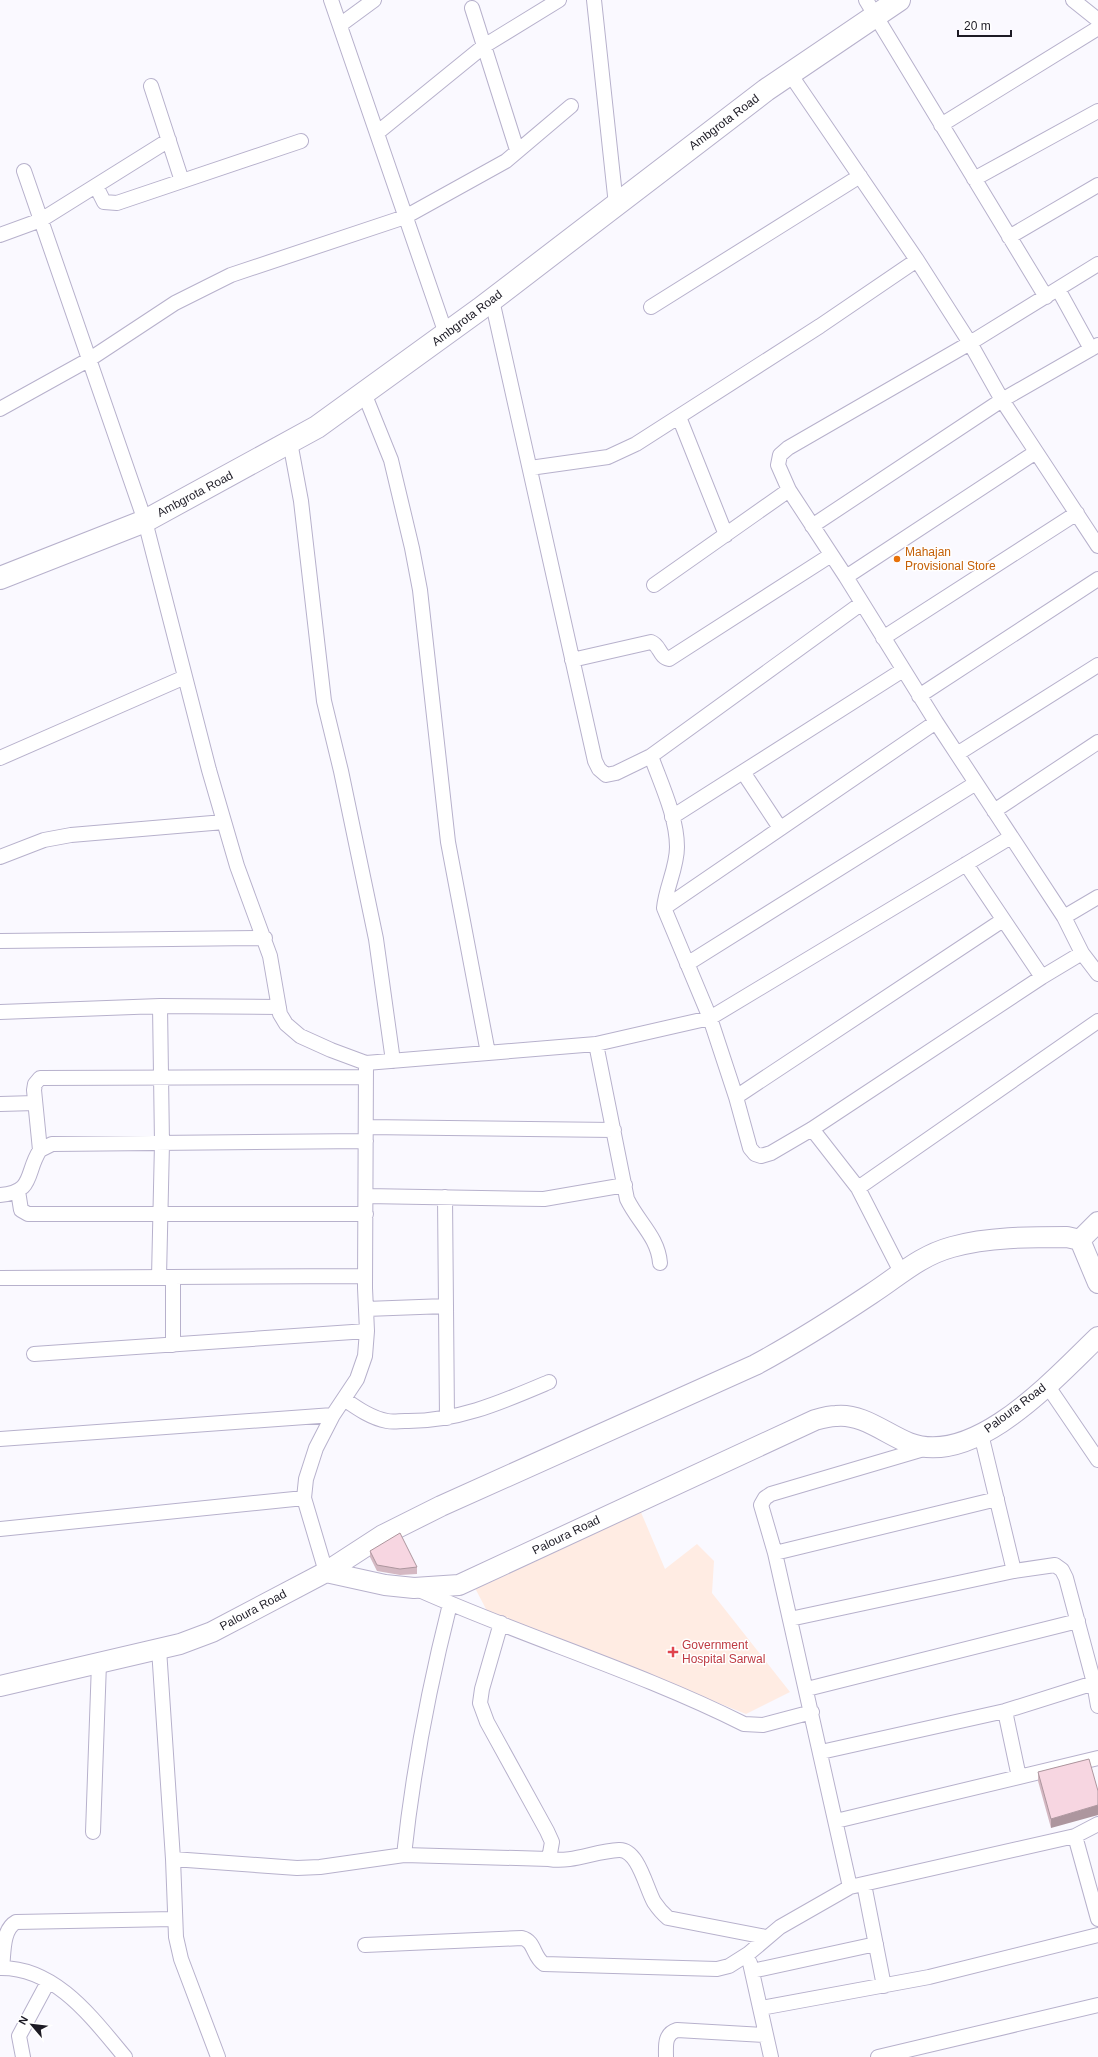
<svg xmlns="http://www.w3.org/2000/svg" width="1098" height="2057" viewBox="0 0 1098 2057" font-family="Arial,sans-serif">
<rect width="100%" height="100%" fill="#faf9ff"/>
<!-- medical -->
<path fill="#ffece3" d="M 640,1510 L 665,1569 L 697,1544 L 714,1561 L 712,1593 L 790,1692 L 746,1714 L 487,1611 L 475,1588 Z"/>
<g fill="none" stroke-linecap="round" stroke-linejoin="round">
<!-- minor casing -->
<g stroke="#b7b1cc" stroke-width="16">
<path id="minor" d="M 331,0 L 446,334
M 594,0 L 616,205
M 866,0 L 1046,297
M 1073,0 L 1098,20
M 472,8 L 517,150
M 340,25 L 374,0
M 790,74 L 917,260 L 970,343 L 1002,400 L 1098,546
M 151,86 L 182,181
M 941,125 L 1098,28
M 377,133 L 484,46 L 559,0
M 24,171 L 145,521 L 209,770 L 237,866 L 270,956 L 280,1014 L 286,1024 L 300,1036 L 331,1050 L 366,1063 L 596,1044 L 710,1018 L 1011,837
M 974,179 L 1098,111
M 96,186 L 104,202 L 117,203 L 301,141
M 0,235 L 41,220 L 169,140
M 1009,237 L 1098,185
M 1098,264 L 970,343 L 788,448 L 780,455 L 778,465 L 789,490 L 846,577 L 936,722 L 1064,917 L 1082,953 L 1098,974
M 1058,289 L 1091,349
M 492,300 L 595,761 L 599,769 L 606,775 L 616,773 L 651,756 C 661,784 677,817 677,847 C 677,868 666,887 664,908 L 710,1018 L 736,1097
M 651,307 L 860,176
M 364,393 L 391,460 L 412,548 L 420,590 L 448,842 L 488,1053
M 0,409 L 90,359 L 175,303 L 231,275 L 405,217 L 506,161 L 571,106
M 679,417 L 726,535
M 290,442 L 301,501 L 324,701 L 341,771 L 376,939 L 393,1061
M 530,468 L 608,457 L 636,444 L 820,326 L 917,260
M 812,526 L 1002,400 L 1098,345
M 846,577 L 1036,452
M 654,585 L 789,490
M 883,638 L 1077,513
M 572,660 L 651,642 C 660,645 659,657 669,659 L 831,555
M 919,696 L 1098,579
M 957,754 L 1098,665
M 651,756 L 862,603
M 0,758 L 185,677
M 743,772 L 780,828
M 994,811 L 1098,742
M 672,817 L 903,670
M 0,857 L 44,840 L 71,835 L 224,822
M 966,864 L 1042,977
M 664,908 L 936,722
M 1064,917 L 1098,897
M 1003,920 L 736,1097 L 750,1148 L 755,1154 L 761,1156 L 771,1153 L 812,1129 L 1042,977 L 1082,953
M 0,941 L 265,938
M 687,964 L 976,783
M 0,1012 L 160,1006 L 279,1007
M 596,1044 L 627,1199 C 638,1222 658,1237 660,1263
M 0,1104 L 35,1103
M 366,1127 L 614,1130
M 812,1129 L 858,1188 L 1098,1021
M 40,1150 L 34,1090 L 35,1084 L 40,1078 L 366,1077
M 858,1188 L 901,1272
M 18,1191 L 21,1210 L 28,1214 L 366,1214
M 0,1195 C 35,1192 25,1173 40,1150 L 52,1144 L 366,1141
M 366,1196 L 544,1199 L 625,1185
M 445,1197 L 447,1418
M 159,1277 L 162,1143 L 160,1006
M 173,1277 L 173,1345
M 0,1278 L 365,1276
M 366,1309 L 446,1306
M 34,1354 L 367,1331
M 1047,1385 L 1098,1460
M 344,1399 C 357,1408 371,1418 387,1421 C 393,1422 399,1421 405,1421 C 457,1422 502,1402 549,1382
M 981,1434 L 1014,1571
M 0,1439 L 333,1415
M 0,1529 L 304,1498
M 775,1553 L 997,1499
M 326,1572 L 304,1498 L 306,1479 L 316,1448 L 333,1415 L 357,1379 L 365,1356 L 367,1331 L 365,1288 L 366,1063
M 417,1589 C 524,1637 638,1671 744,1724 L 763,1725 L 812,1712
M 790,1619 L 1014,1571 L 1055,1565 L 1062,1570 L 1066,1578 L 1094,1683 L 1098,1706
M 501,1623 L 482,1689 L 480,1703 L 487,1722 L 547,1831 L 552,1842 L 549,1859
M 159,1649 L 173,1859 L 176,1937 L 181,1959 L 218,2057
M 807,1689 L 1078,1621
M 1005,1711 L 1019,1777
M 821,1752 L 1005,1711 L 1094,1683 L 1098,1680
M 836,1821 L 1098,1758
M 93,1832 L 99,1663
M 1075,1836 L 1098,1919
M 404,1855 C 413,1770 429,1687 450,1604
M 173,1859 L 297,1868 L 320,1867 L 404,1855 L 549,1859 C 572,1863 595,1851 619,1850 C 638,1849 646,1888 654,1902 C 658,1908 662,1913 668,1918 L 766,1937
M 864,1884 L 884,1986
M 850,1887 L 775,1553 L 761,1505 L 765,1498 L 771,1494 L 927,1448
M 365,1945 L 522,1938 C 535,1941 533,1957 544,1964 L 717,1969 L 729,1966 L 748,1954 L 780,1927 L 850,1887 L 1075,1836 L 1098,1824
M 750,1963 L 771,2057
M 0,1968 C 56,1967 93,2019 125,2057
M 2,1968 C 4,1953 2,1930 16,1922 L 174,1919
M 752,1971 L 876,1944
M 761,2008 L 929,1977 L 1098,1935
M 23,2057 L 19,2036 L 48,1982
M 666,2057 C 666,2046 664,2034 677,2030 L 766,2035
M 878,2057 L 1098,2005"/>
</g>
<!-- secondary casing -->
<g stroke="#b7b1cc" stroke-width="22">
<path id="secondary" d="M 1080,1240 L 1098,1283
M 1080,1240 L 1098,1222
M 326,1572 L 385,1585 L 414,1588 L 459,1585 L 815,1420 C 822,1418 829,1416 836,1416 C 862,1413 886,1434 909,1443 C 975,1468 1055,1378 1098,1337
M 0,1686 L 180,1644 L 212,1632 L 326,1572 L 383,1535 L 441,1506 L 755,1365 C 796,1343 832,1320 871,1294 C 899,1276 919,1256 952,1247 C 988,1237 1029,1237 1067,1237 L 1080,1240"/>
</g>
<!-- primary casing -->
<g stroke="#b7b1cc" stroke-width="24">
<path id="primary" d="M 0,578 L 145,521 L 317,427 L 480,309 L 766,90 L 899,0"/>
</g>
<!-- minor -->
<use href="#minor" stroke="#fff" stroke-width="14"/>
<!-- secondary -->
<use href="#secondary" stroke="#fff" stroke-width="20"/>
<!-- primary -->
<use href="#primary" stroke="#fff" stroke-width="22"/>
</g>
<!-- wall -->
<path fill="#d4b8c2" d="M 370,1551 L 417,1567 L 417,1574 L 400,1575 L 377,1571 L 370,1557 Z
M 1089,1759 L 1051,1828 L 1038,1781 L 1038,1772 Z"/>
<!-- shaded-wall -->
<path fill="#ad969e" d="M 1098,1805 L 1098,1815 L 1051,1828 L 1051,1819 Z"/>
<!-- building -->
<path fill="#f7d6e1" stroke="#ad969e" d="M 400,1533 L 417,1567 L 400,1569 L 377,1565 L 370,1551 Z
M 1089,1759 L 1098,1791 L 1098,1805 L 1051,1819 L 1038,1772 Z"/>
<!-- markers -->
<circle fill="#e8710a" stroke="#fff" stroke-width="1.5" cx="897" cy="559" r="4"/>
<path fill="#e0444e" stroke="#fff" stroke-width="1.5" d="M671 1646h4v4h4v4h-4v4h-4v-4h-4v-4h4z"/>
<g text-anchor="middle" stroke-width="3" stroke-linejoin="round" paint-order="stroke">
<!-- street labels -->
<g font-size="12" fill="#1d1b25" stroke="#fff">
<text transform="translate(724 122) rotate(-37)" y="4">Ambgrota Road</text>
<text transform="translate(467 318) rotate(-37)" y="4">Ambgrota Road</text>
<text transform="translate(195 494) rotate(-28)" y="4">Ambgrota Road</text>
<text transform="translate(1015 1408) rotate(-37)" y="4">Paloura Road</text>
<text transform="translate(566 1535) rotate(-26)" y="4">Paloura Road</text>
<text transform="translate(253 1610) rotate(-28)" y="4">Paloura Road</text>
</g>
<!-- food labels -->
<g font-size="12" fill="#c56008" stroke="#fff" text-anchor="start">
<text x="905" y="556">Mahajan<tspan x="905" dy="14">Provisional Store</tspan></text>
</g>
<!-- health labels -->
<g font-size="12" fill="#be3a42" stroke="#fff" text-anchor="start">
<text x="682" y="1649">Government<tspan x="682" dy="14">Hospital Sarwal</tspan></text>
</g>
</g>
<!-- north arrow -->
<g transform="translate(32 2025) rotate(298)" stroke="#ffffff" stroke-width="3" paint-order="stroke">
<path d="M0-3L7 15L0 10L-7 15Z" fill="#1d1b25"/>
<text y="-6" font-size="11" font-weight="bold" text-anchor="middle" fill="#1d1b25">N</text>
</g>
<!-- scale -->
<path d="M958 30v6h53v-6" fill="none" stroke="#1d1b25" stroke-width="2"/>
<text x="964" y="30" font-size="12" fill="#1d1b25" stroke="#ffffff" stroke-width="3" paint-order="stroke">20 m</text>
</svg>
